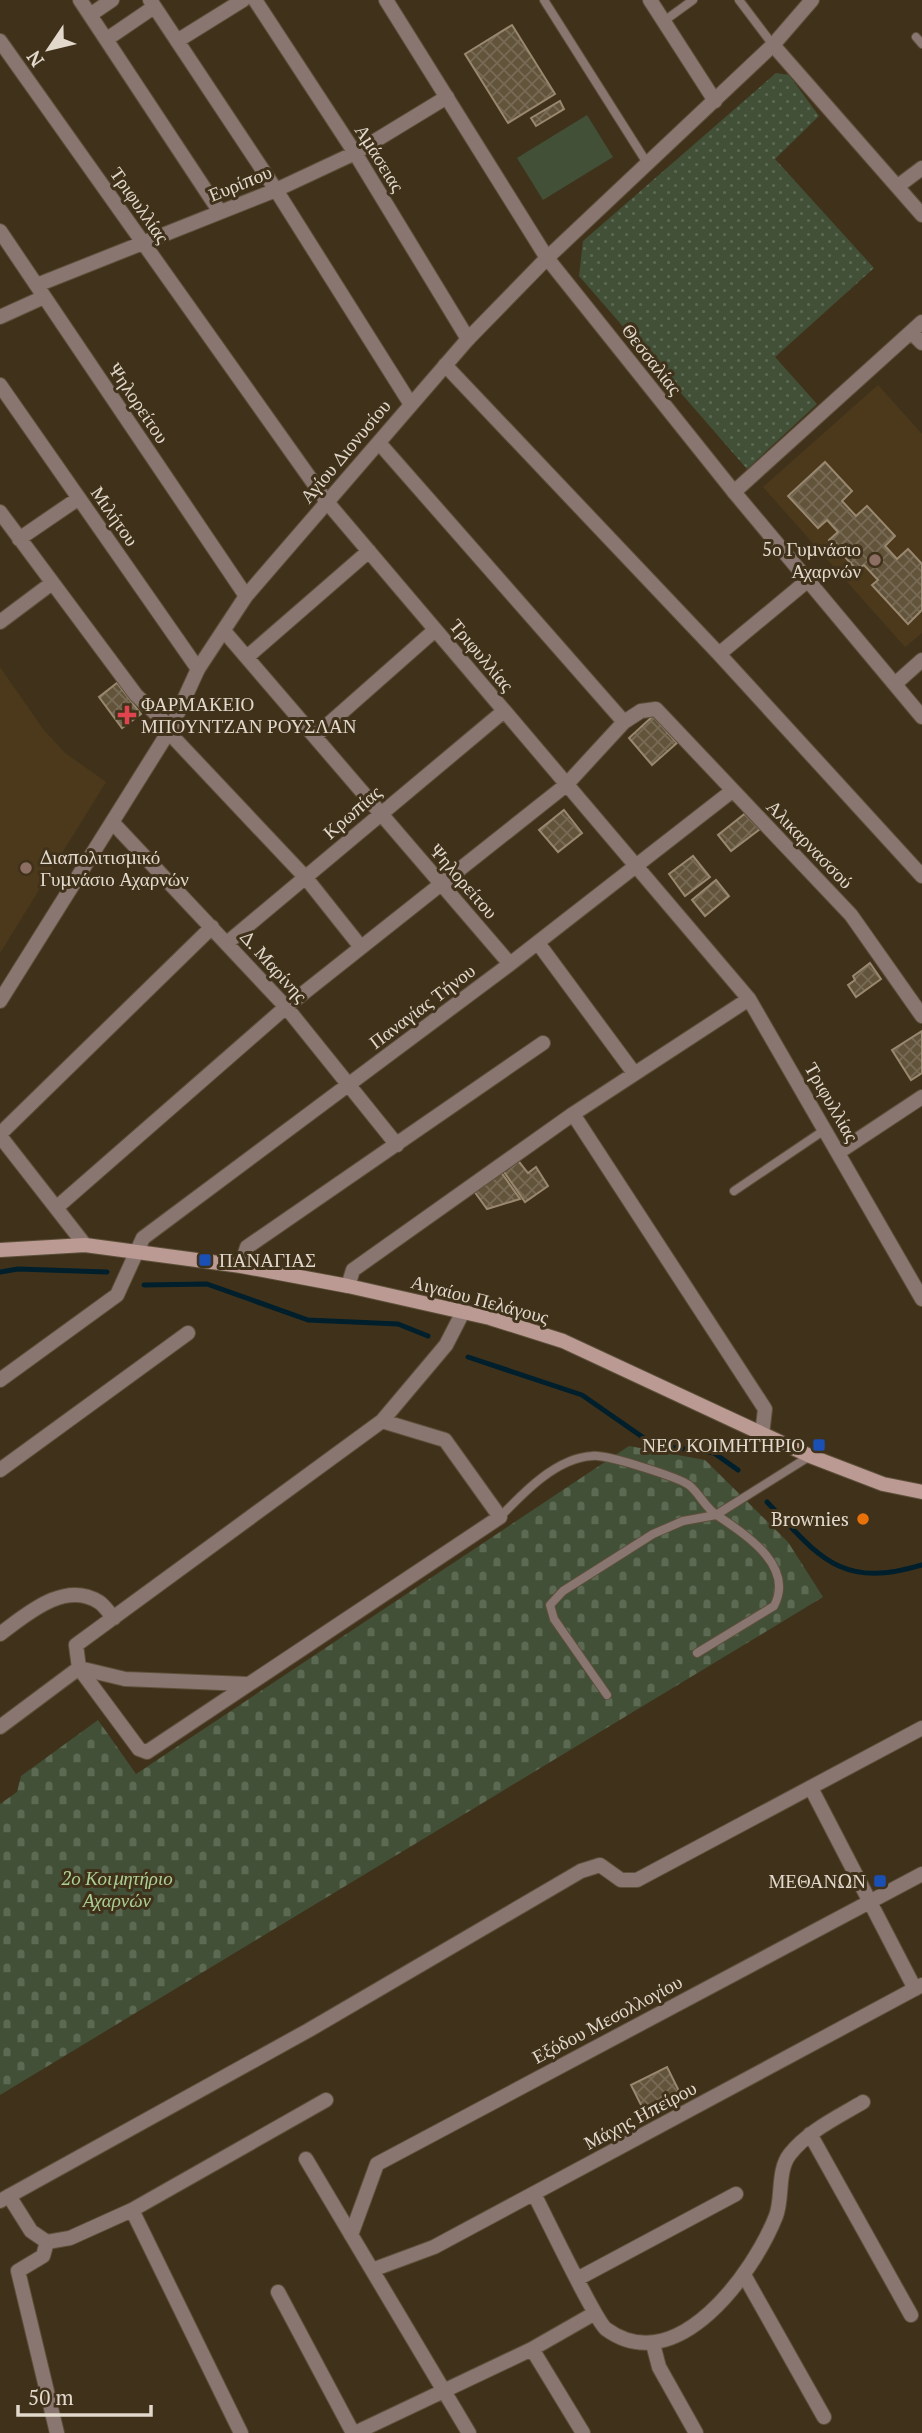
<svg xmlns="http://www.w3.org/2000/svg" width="922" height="2433" viewBox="0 0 922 2433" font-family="'PT Serif',serif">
<defs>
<pattern id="green-dots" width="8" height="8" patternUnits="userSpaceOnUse" patternTransform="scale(1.75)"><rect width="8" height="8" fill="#415037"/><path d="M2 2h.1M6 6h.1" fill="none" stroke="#5c6953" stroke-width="1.8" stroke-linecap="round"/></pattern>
<pattern id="cemetery-stones" width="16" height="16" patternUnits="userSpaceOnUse" patternTransform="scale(1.75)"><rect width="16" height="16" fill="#415037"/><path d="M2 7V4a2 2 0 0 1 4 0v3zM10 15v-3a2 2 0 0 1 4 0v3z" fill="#5c6953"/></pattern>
<pattern id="building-cross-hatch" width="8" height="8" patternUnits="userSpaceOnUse" patternTransform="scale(1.75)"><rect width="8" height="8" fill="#62533b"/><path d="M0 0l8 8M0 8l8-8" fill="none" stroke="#786b56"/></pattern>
</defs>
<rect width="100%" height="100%" fill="#40321a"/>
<!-- built -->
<path fill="#4c391b" d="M 878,385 L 922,434 L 922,633 L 905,647 L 763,487 Z
M 0,667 L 43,729 L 65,753 L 106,782 L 0,953 Z"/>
<!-- green -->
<path fill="url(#green-dots)" d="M 776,73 L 789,75 L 819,116 L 775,159 L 874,268 L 775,357 L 817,404 L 747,469 L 579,276 L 583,241 Z"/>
<!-- cemetery -->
<path fill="url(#cemetery-stones)" d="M 629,1446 L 705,1460 L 788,1542 L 823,1597 L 0,2095 L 0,1804 L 17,1792 L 21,1776 L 98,1720 L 136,1774 Z"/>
<!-- pitch -->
<path fill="#415037" d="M 587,115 L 613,157 L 543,200 L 517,158 Z"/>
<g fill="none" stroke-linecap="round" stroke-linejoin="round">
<!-- stream -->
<path stroke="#001f2c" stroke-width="5" d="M 0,1272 L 18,1269 L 107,1272
M 144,1285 L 207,1284 L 308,1320 L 398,1324 L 428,1336
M 468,1357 L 582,1395 L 654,1445 L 714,1453 L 738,1470
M 767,1502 C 819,1556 840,1590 922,1565"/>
</g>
<!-- building -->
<path fill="url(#building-cross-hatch)" stroke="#99886f" stroke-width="2" d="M 512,25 L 555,94 L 508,123 L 465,54 Z
M 560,101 L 564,109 L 536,126 L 531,118 Z
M 825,462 L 852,491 L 842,501 L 856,516 L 867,506 L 895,536 L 885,546 L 897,559 L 908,549 L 922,564 L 922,610 L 908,624 L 872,585 L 878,580 L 864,565 L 857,570 L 829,540 L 838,532 L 827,520 L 818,528 L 788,496 Z
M 117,683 L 141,714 L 122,728 L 99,697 Z
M 653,716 L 677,743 L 652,765 L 629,738 Z
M 564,810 L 582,833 L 558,852 L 539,830 Z
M 747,812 L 760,829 L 731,851 L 718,835 Z
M 693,856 L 710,877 L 685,896 L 669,874 Z
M 716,880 L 729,896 L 705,916 L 692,900 Z
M 870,963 L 881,979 L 856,997 L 848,985 L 855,980 L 853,976 Z
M 922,1031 L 922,1073 L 911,1080 L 892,1050 Z
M 517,1159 L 528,1173 L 536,1167 L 548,1186 L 525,1202 L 502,1169 Z
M 501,1172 L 520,1199 L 487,1209 L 474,1191 Z
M 667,2067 L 680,2093 L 644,2111 L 631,2085 Z"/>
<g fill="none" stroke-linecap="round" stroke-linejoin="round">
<!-- service casing -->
<g stroke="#5d503a" stroke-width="10">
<path id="service" d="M 544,0 L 647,163
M 739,0 L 773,45
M 664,21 L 693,0
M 916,37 L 922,44
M 734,1191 L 826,1129
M 500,1517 C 523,1493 556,1458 592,1456 C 606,1454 677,1477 689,1485 C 700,1494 706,1509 718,1516 C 746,1535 795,1566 774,1606 L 697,1653
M 607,1695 L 554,1619 L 550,1605 L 563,1591 L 653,1534 L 683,1521 L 716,1515 L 810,1456"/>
</g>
<!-- minor casing -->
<g stroke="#5d503a" stroke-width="16">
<path id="minor" d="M 80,0 L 220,212
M 150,0 L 276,190 L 410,403
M 255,0 L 355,153 L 468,339
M 650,0 L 715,101
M 90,15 L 112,0
M 107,39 L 154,7
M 0,41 L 327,502 L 749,999 L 922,1299
M 177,41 L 243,0
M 773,45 L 922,215
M 898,186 L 922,168
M 0,231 L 246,596
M 37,285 L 276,190 L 355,153 L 447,97
M 0,317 L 44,297
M 911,332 L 922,343
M 445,365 L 719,654 L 922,876
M 0,385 L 198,669
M 380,444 L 624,722
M 734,492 L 922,322
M 0,512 L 136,695 L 171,728 L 174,738 L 306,878 L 360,946
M 19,539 L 79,498
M 0,622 L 52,583
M 224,631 L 510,964
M 719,654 L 807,581
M 247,657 L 369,551
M 895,684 L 922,660
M 315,736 L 435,630
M 113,823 L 286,1007 L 397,1145
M 227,943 L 504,711
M 538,943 L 634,1073
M 573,1114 L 765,1409 L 762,1435
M 0,1134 L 212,927
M 0,1136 L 85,1245
M 839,1152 L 922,1097
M 56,1208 L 286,1007 L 566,785 L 624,722 L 641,711 L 656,709 L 851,915 L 922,1016
M 241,1266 L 247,1247 L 543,1043
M 348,1286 L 353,1270 L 573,1114 L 749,999
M 0,1380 L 117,1295 L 143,1238 L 510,964 L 732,791
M 382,1421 L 445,1440 L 500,1517 L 147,1752 L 139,1749 L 79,1668 L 76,1645 Z
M 382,1421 L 446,1345 L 463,1312
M 0,1470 L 188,1333
M 0,1634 C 26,1615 64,1580 99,1602 C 104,1605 109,1613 114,1618
M 0,1727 L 79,1668 L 125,1679 L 247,1684
M 811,1788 L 915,1989
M 810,2134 L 911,2315
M 306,2159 L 469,2433
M 534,2194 C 545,2215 595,2320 606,2329 C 677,2381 754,2272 776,2216 C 783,2198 777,2170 790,2154 C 808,2131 838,2117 863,2102
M 9,2196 L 31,2231 L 47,2242 L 70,2238 L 132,2210 L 326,2100
M 132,2210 L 241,2433
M 351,2235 L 377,2164 L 922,1874
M 47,2242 L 43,2256 L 18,2271 L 57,2433
M 372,2270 L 434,2247 L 922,1985
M 744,2275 L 824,2417
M 579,2278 L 736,2194
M 278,2292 L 353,2433
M 653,2344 L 659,2367 L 696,2433
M 532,2349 L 583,2433
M 355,2433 L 532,2349 L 595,2313"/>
</g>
<!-- tertiary casing -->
<g stroke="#5d503a" stroke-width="16">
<path id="tertiary" d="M 386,0 L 547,258 L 734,492 L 922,717
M 0,1001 L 171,728 L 198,669 L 246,596 L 468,339 L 547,258 L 773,45 L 812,0
M 0,2201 L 309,2030 L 581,1871 L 600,1865 L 621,1880 L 637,1880 L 922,1728"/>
</g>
<!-- secondary casing -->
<g stroke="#5d503a" stroke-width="16">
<path id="secondary" d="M 0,1250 L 85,1245 L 241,1266 L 348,1286 L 490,1318 L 563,1341 L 810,1456 L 883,1484 L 922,1492"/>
</g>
<!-- service -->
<use href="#service" stroke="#8a7671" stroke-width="8"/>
<!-- minor -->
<use href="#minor" stroke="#8a7671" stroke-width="14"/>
<!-- tertiary -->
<use href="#tertiary" stroke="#8a7671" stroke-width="14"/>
<!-- secondary -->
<use href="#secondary" stroke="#bb9a93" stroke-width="14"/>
</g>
<!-- markers -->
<g fill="#8d6e63" stroke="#40321a" stroke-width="2.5">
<circle cx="875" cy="560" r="7"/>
<circle cx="26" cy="868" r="7"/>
</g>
<path fill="#e0444e" stroke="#40321a" stroke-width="2.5" d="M123.5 704.5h7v7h7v7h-7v7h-7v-7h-7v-7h7z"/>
<g fill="#1a4fb4" stroke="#40321a" stroke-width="2.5">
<rect x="198" y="1253" width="14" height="14" rx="3.5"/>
<rect x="812" y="1438" width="14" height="14" rx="3.5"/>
<rect x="873" y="1874" width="14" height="14" rx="3.5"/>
</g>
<circle fill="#e8710a" stroke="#40321a" stroke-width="2.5" cx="863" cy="1519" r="7"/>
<g text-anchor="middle" stroke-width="6" stroke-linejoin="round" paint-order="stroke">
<!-- street labels -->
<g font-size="19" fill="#e2d9cc" stroke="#40321a">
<text transform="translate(380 158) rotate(58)" y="7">Αμάσειας</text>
<text transform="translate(240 183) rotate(-22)" y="7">Ευρίπου</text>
<text transform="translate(140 205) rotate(55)" y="7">Τριφυλλίας</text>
<text transform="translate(652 359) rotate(52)" y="7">Θεσσαλίας</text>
<text transform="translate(139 403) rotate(56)" y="7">Ψηλορείτου</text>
<text transform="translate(345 451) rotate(-50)" y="7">Αγίου Διονυσίου</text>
<text transform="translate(115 516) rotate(55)" y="7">Μιλήτου</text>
<text transform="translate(482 655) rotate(50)" y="7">Τριφυλλίας</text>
<text transform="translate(352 812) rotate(-41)" y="7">Κρωπίας</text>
<text transform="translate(810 844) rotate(46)" y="7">Αλικαρνασσού</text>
<text transform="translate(464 881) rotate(49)" y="7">Ψηλορείτου</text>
<text transform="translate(274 966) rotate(48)" y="7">Δ. Μαρίνης</text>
<text transform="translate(422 1006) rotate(-37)" y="7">Παναγίας Τήνου</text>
<text transform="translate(832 1102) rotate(60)" y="7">Τριφυλλίας</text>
<text transform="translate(480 1299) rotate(15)" y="7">Αιγαίου Πελάγους</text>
<text transform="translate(607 2019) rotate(-28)" y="7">Εξόδου Μεσολλογίου</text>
<text transform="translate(640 2115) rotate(-28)" y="7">Μάχης Ηπείρου</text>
</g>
<!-- poi labels -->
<g font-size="19" fill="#e2d9cc" stroke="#40321a" text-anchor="end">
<text x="861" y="556">5ο Γυμνάσιο<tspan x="861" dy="22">Αχαρνών</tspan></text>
<text x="141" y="711" text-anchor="start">ΦΑΡΜΑΚΕΙΟ<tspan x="141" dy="22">ΜΠΟΥΝΤΖΑΝ ΡΟΥΣΛΑΝ</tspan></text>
<text x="40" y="864" text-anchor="start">Διαπολιτισμικό<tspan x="40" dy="22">Γυμνάσιο Αχαρνών</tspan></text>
<text x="219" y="1267" text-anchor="start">ΠΑΝΑΓΙΑΣ</text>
<text x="805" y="1452">ΝΕΟ ΚΟΙΜΗΤΗΡΙΟ</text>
<text x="849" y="1526">Brownies</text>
<text x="866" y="1888">ΜΕΘΑΝΩΝ</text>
</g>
<!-- park labels -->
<g font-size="19" font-style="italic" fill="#accf94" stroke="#40321a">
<text x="117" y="1885">2ο Κοιμητήριο<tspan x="117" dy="22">Αχαρνών</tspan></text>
</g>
</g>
<!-- north arrow -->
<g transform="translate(49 49) rotate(235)" stroke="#40321a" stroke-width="5" paint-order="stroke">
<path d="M0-5L12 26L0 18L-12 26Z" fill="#e2d9cc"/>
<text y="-10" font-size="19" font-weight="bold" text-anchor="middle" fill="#e2d9cc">N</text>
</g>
<!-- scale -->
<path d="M18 2405v10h133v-10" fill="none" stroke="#e2d9cc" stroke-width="3.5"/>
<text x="28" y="2405" font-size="21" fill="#e2d9cc" stroke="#40321a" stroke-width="5" paint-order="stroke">50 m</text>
</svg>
